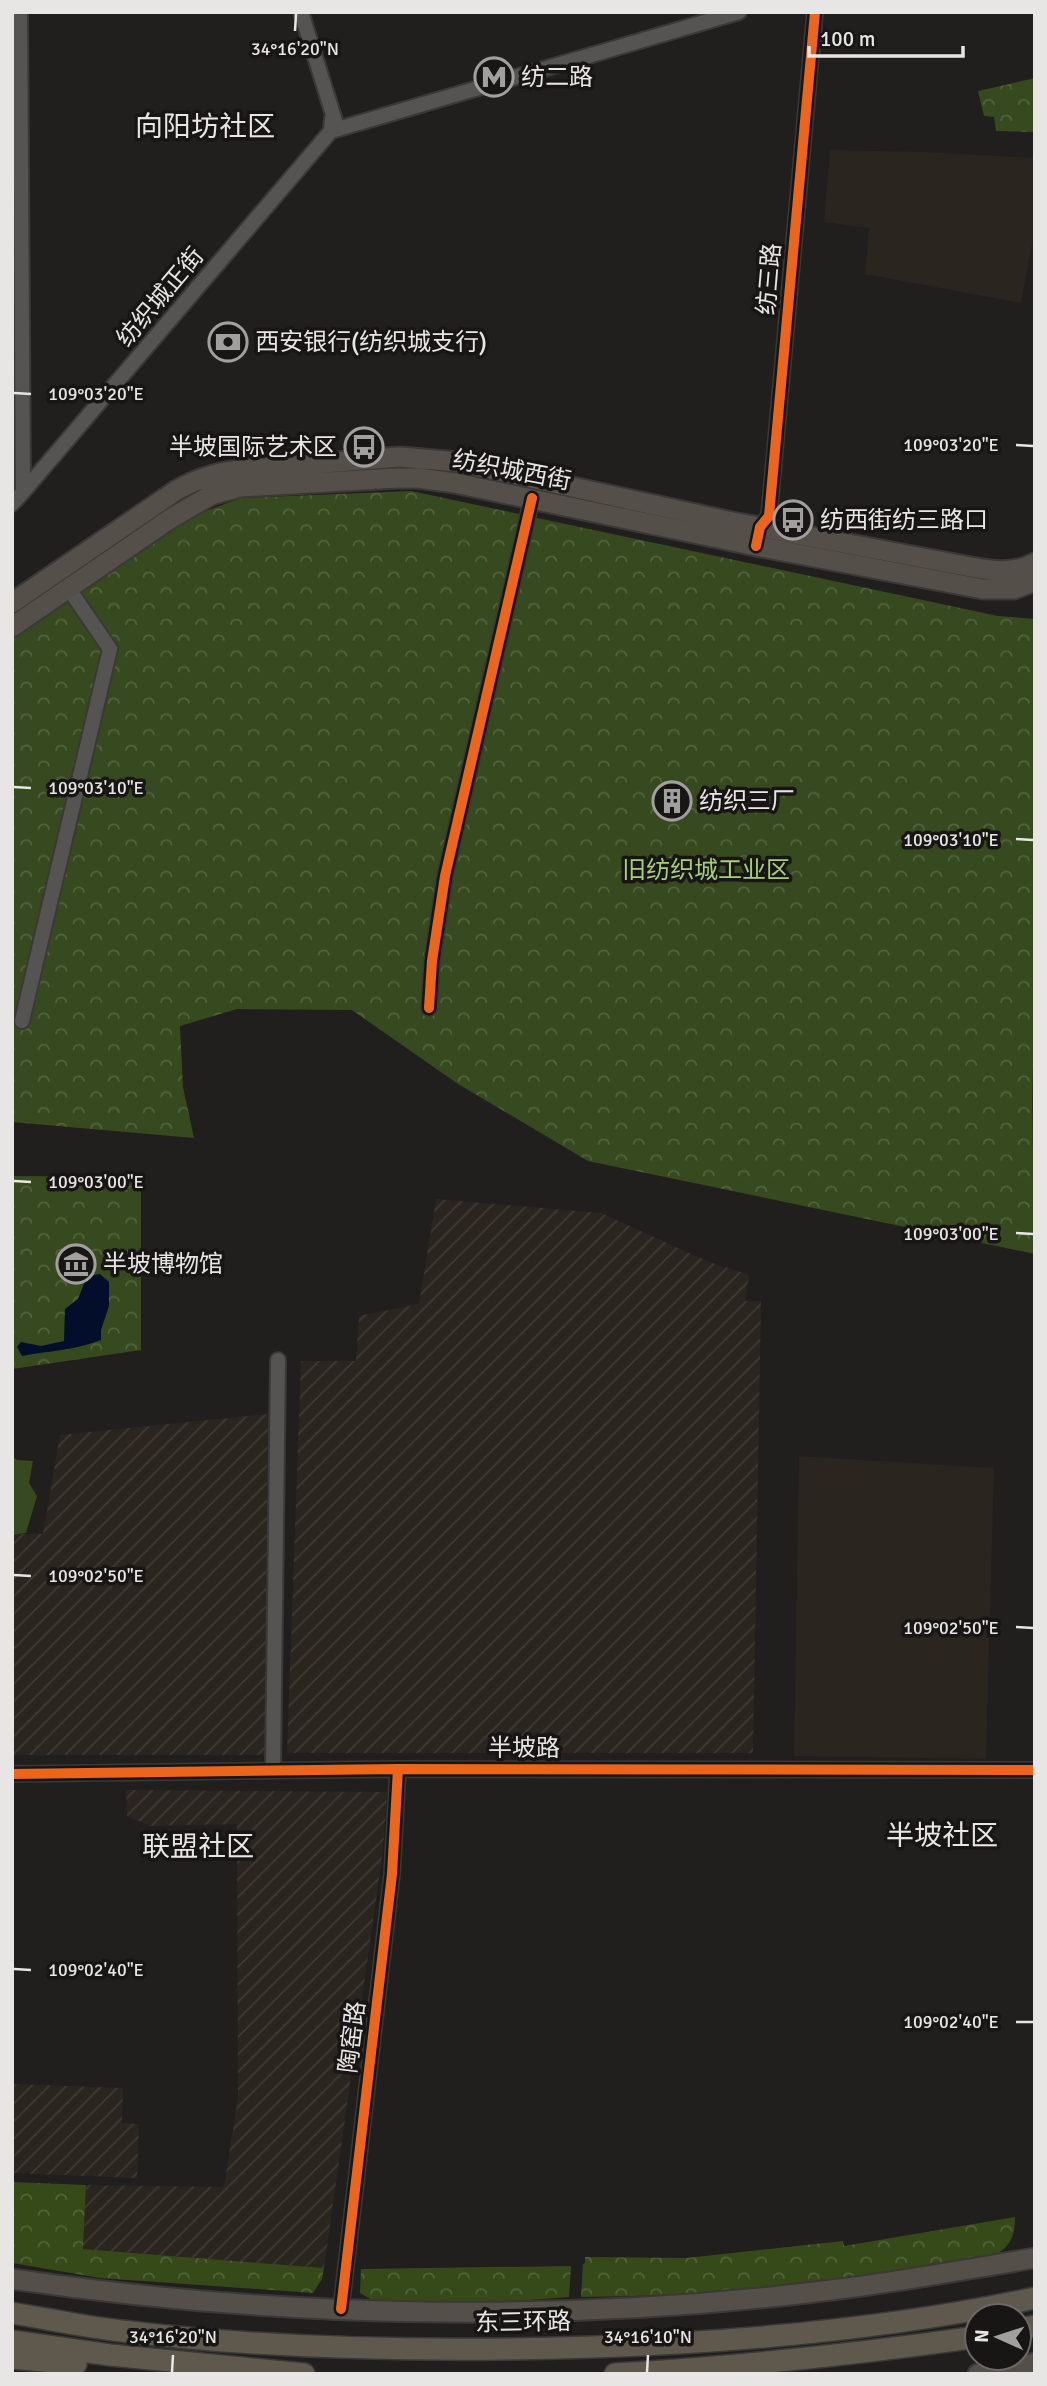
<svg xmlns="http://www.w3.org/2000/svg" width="1047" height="2386" viewBox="0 0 1047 2386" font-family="Signika,'Noto Sans SC',sans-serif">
<defs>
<pattern id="industrial-furrows" width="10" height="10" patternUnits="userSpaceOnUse" patternTransform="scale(1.75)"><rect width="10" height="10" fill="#2a251f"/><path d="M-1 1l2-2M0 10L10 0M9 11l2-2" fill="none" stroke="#3f3a35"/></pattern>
<pattern id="forest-crowns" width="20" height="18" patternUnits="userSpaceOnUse" patternTransform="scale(1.75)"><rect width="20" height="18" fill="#364919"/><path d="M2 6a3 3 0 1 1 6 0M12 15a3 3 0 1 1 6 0" fill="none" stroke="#53633a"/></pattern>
<pattern id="park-crowns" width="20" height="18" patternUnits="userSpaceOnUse" patternTransform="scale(1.75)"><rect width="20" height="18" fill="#37491e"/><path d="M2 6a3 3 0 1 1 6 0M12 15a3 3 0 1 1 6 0" fill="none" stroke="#54633f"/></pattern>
</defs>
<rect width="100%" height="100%" fill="#201f1e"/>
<!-- built -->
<path fill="#2a251f" d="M 830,150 L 927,152 L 1035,158 L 1035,228 L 1021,303 L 865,274 L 869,228 L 824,222 Z
M 799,1456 L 994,1468 L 986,1759 L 794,1756 Z"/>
<!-- industrial -->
<path fill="url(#industrial-furrows)" d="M 436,1199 L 601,1213 L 707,1261 L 749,1275 L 745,1301 L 761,1301 L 753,1753 L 287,1753 L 301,1361 L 356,1361 L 359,1316 L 419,1304 Z
M 268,1414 L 265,1755 L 12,1755 L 12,1534 L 43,1534 L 60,1435 Z
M 126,1790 L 387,1792 L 383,1850 L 324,2268 L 83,2249 L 86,2185 L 224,2187 L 238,2097 L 237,1824 L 150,1826 L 127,1816 Z
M 12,2084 L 123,2088 L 122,2123 L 139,2124 L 137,2178 L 12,2173 Z"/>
<!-- green -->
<path fill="#37491e" d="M 12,1456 L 17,1460 L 33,1461 L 29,1483 L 37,1496 L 26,1533 L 12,1535 Z"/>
<!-- forest -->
<path fill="url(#forest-crowns)" d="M 12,2182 L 86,2185 L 83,2249 L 324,2268 L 322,2279 L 313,2293 L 100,2278 L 12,2263 Z
M 1015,2217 C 1015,2236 1011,2246 994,2256 C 981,2262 941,2265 926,2268 C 812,2288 696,2296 581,2297 L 583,2264 L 585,2263 L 585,2257 L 686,2258 L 843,2241 L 844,2246 Z
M 571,2266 L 569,2297 L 502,2302 L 374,2301 L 360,2293 L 361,2269 Z"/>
<!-- park -->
<path fill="url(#park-crowns)" d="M 1035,78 L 1035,132 L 996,131 L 994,117 L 984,116 L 978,91 Z
M 411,491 L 998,616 L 1035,619 L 1035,1031 C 1029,1106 1035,1179 1035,1254 L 588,1161 L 458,1084 L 352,1010 L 237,1009 L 180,1026 L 183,1087 L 194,1138 L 12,1122 L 12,639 L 187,518 L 241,498 Z
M 12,1176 L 141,1177 L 141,1350 L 12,1369 Z"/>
<!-- water -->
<path fill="#030f2a" d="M 100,1274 L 109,1282 L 109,1306 L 101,1330 L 101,1340 C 76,1350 48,1351 22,1356 L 17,1347 L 21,1342 L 41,1346 L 64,1341 L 65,1309 L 78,1299 L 87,1276 Z"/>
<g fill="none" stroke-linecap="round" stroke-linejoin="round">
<!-- minor casing -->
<g stroke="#3a3938" stroke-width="18">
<path id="minor" d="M 301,12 L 336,124
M 331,131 L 739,12
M 23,492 L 331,131 L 332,119
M 12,504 L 23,492 L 20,12
M 759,535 L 760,527 L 769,516 L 815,12
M 429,1008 L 432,961 L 445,876 L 532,498
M 22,1021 L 110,649 L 69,589
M 273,1770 L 278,1360
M 12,1774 L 398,1769 L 1035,1770
M 341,2309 L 392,1874 L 398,1769"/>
</g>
<!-- major casing -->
<g stroke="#3a3938" stroke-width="23">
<path id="major" d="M 12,603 L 177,490 C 201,477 222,471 250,469 L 399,457 L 458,462 L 732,522 L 971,567 C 993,571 1014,574 1035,563
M 12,627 L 170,519 L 211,495 L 240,487 L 397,478 L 418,478 L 455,483 L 756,546 L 983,589 L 1014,589 L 1035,581
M 12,2279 C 279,2318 563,2324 831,2290 C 899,2282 967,2269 1035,2258
M 978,2374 L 1035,2363"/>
</g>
<!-- highway casing -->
<g stroke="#3a3938" stroke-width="24">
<path id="highway" d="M 12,2313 C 49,2319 85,2327 122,2331 C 278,2350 436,2352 593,2347 C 741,2342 890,2329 1035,2298
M 1019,2329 L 1035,2326
M 12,2341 L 110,2355 L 304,2374
M 12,2358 L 76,2364
M 615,2374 C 736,2367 857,2354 977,2337"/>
</g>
<!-- minor -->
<use href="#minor" stroke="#555453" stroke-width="14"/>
<!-- major -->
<use href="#major" stroke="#544f48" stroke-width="19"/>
<!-- highway -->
<use href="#highway" stroke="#5e594c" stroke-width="21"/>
<!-- cycleway casing -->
<g stroke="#181614" stroke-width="15">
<path id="cycleway" d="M 756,546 L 760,527 L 769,516 L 815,12
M 429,1008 L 432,961 L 445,876 L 532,498
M 12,1774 L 398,1769 L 1035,1770
M 341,2309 L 392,1874 L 398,1769"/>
</g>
<!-- cycleway -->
<use href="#cycleway" stroke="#eb651d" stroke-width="10"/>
</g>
<!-- ticks -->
<path fill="none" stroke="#e8e6e5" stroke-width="2.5" d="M 295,31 L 296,14M 14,393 L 31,394M 1016,445 L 1033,446M 14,787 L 31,788M 1016,839 L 1033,840M 14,1181 L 31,1182M 1016,1233 L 1033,1234M 14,1575 L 31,1576M 1016,1627 L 1033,1628M 14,1969 L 31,1970M 1016,2022 L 1033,2022M 172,2372 L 173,2355M 647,2372 L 648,2355"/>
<!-- icons -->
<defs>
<g id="metro-ring" transform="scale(2.0125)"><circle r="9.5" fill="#181614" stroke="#a2a09f" stroke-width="1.5"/><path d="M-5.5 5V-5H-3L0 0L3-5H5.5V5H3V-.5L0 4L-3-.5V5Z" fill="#a2a09f"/></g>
<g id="bank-ring" transform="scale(2.0125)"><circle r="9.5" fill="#181614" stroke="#a2a09f" stroke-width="1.5"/><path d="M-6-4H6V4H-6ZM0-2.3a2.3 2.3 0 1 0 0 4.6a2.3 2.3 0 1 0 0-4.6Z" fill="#a2a09f"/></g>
<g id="bus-ring" transform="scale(2.0125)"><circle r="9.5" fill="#181614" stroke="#a2a09f" stroke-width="1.5"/><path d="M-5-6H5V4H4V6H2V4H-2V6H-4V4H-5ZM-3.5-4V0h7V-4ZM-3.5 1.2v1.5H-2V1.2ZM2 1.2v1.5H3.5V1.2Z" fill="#a2a09f"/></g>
<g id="building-ring" transform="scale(2.0125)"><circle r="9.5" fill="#181614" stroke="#a2a09f" stroke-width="1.5"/><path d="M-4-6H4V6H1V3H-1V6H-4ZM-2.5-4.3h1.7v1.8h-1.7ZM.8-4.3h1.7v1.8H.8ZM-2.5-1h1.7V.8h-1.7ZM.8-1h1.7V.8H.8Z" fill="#a2a09f"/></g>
<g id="museum-ring" transform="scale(2.0125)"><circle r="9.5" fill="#181614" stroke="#a2a09f" stroke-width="1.5"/><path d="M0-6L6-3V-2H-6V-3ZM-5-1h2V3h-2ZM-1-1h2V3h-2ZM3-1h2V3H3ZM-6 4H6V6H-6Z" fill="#a2a09f"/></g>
</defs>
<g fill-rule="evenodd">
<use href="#metro-ring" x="494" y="77"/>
<use href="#bank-ring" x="228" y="342"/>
<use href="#bus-ring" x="364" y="447"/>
<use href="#bus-ring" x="793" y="520"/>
<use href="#building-ring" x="672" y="801"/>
<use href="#museum-ring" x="76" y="1264"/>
</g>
<g text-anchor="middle" stroke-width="7" stroke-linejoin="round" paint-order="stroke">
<!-- poi labels -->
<g font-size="24" fill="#e8e6e5" stroke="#181614" text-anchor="start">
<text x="521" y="85">纺二路</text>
<text x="255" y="350">西安银行(纺织城支行)</text>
<text x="337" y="455" text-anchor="end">半坡国际艺术区</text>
<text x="820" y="528">纺西街纺三路口</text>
<text x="699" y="809">纺织三厂</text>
<text x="103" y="1272">半坡博物馆</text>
</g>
<!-- street labels -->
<g font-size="24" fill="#e8e6e5" stroke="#181614">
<text transform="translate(769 279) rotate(-85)" y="8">纺三路</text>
<text transform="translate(160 297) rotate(-50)" y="8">纺织城正街</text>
<text transform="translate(512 470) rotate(11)" y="8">纺织城西街</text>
<text x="524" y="1756">半坡路</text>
<text transform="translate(352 2037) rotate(-83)" y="8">陶窑路</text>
<text transform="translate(523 2322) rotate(-1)" y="8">东三环路</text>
</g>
<!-- park labels -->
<g font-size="24" fill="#a8cd7b" stroke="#181614">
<text x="706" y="878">旧纺织城工业区</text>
</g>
<!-- quarter labels -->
<g font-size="28" fill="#e8e6e5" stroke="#181614">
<text x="205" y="136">向阳坊社区</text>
<text x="942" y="1845">半坡社区</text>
<text x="198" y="1856">联盟社区</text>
</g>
</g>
<g font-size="18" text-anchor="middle" fill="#e8e6e5" stroke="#181614" stroke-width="7" stroke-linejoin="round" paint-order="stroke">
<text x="295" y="55">34°16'20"N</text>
<text x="96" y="400">109°03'20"E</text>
<text x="951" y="451">109°03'20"E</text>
<text x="96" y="794">109°03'10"E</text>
<text x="951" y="846">109°03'10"E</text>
<text x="96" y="1188">109°03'00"E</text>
<text x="951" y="1240">109°03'00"E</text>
<text x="96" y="1582">109°02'50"E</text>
<text x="951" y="1634">109°02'50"E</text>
<text x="96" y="1976">109°02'40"E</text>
<text x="951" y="2028">109°02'40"E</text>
<text x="173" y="2343">34°16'20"N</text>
<text x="648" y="2343">34°16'10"N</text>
</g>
<!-- border -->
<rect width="1047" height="2386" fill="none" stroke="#e8e6e5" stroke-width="28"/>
<!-- north arrow -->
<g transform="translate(998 2337) rotate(273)"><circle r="33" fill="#181614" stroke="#6b6968" stroke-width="2"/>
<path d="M0-5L12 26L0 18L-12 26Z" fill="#a2a09f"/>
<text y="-10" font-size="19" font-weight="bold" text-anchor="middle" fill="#e8e6e5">N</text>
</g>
<!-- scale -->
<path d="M809 46v10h154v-10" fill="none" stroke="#e8e6e5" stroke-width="3.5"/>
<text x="820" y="46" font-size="21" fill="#e8e6e5" stroke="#181614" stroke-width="5" paint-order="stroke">100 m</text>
</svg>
